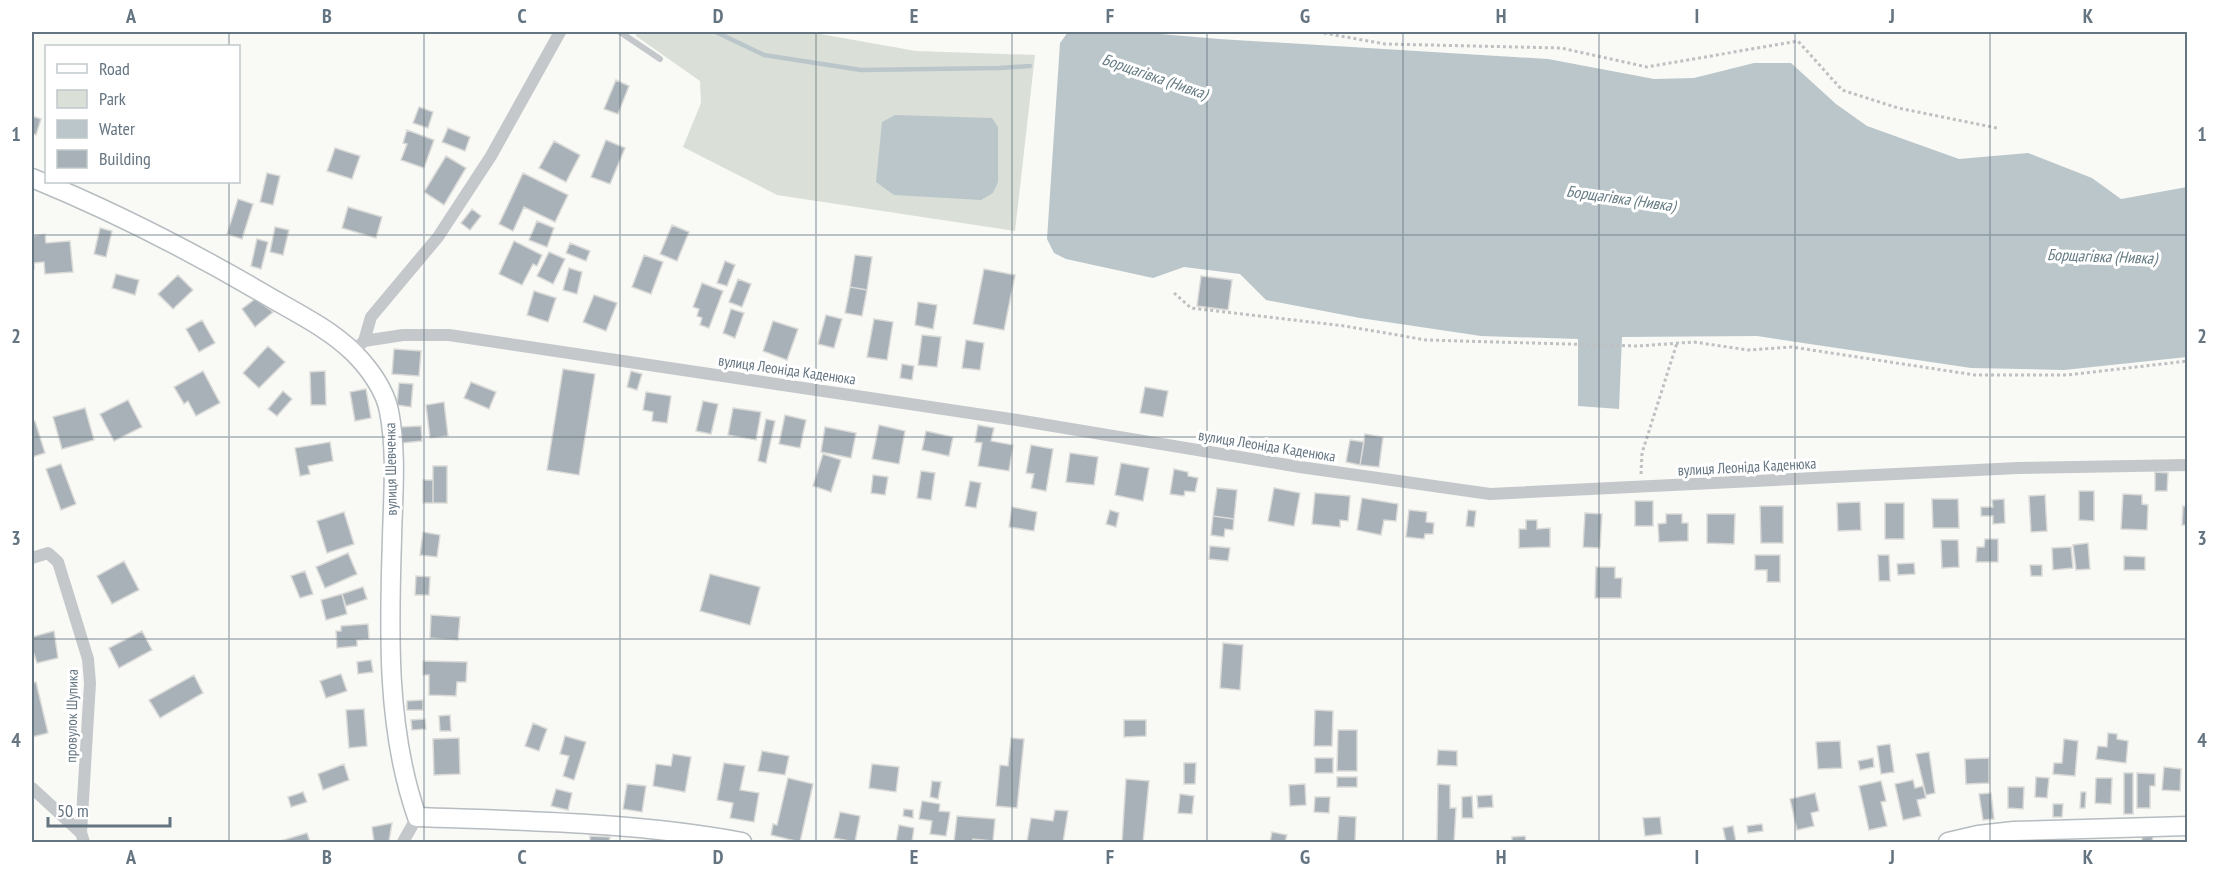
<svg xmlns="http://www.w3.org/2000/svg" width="2219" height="874" viewBox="0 0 2219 874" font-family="'PT Sans Narrow',sans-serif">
<rect width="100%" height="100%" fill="#f9f9f6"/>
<!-- green -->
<path fill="#dae0d7" d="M 636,32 L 809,32 L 916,51 L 1035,55 L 1015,231 L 777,195 L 683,147 L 701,103 L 700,81 L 636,36 Z"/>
<!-- water -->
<path fill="#bbc6ca" d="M 1068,32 L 1137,32 L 1219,39 L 1548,59 L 1654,79 L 1694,78 L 1754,63 L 1791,63 L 1836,104 L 1867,126 L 1959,159 L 2028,153 L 2092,178 L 2121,199 L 2187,187 L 2187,357 L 2064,370 L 1971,368 L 1757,336 L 1622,337 L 1619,409 L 1578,406 L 1578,339 L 1481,336 L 1360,318 L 1266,300 L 1240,274 L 1184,267 L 1153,278 L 1066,259 L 1054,253 L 1047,239 L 1060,43 Z
M 895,115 L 992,118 L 998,127 L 998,182 L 993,193 L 981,200 L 894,195 L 876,182 L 882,122 Z"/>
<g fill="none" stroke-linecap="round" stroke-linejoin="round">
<!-- stream -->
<path stroke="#bbc6ca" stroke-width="4.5" d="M 716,32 L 764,55 L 861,70 L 1000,68 L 1030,66"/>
</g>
<!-- building -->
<path fill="#a8b1b7" stroke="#dadad8" stroke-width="1.5" d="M 616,80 L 629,86 L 618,114 L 604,109 Z
M 419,107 L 433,112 L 428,128 L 413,123 Z
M 32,116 L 41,119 L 36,135 L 32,133 Z
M 448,128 L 470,137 L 465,151 L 442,142 Z
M 407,130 L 434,140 L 424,168 L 401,160 L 407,144 L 403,143 Z
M 606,140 L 625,148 L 610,184 L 591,177 Z
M 554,141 L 580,155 L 566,182 L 539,168 Z
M 335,148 L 360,156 L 352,179 L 327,171 Z
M 446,156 L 466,168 L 444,205 L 424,192 Z
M 267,173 L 280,176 L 273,205 L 260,202 Z
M 523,173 L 568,195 L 555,222 L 524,207 L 513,231 L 499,224 Z
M 238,199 L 253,204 L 242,239 L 227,234 Z
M 348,207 L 382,217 L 376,238 L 342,228 Z
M 472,209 L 481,216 L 470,230 L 461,223 Z
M 537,221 L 554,228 L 547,247 L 529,240 Z
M 672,225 L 689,232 L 677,261 L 660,254 Z
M 275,227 L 289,230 L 283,255 L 270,252 Z
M 100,228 L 112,231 L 106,257 L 94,254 Z
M 45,234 L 46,243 L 70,241 L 73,272 L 45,274 L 44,262 L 34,263 L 34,269 L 32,269 L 32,236 Z
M 257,239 L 268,242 L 261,269 L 251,266 Z
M 514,241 L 542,255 L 537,266 L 533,264 L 522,285 L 499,274 Z
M 570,243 L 590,251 L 586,261 L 566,253 Z
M 549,252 L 565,259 L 553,284 L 537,276 Z
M 644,255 L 663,262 L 651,294 L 632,287 Z
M 855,255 L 872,257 L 867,290 L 850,287 Z
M 725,261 L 735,265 L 727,286 L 717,283 Z
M 569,268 L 582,272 L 577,294 L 563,290 Z
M 984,269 L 1015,275 L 1004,330 L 973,324 Z
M 116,274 L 139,280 L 135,295 L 112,288 Z
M 178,275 L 193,290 L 173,309 L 158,294 Z
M 1201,276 L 1232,280 L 1228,310 L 1197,306 Z
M 738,279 L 751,284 L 742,307 L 729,302 Z
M 702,283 L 723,291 L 709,328 L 700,325 L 702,318 L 697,316 L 699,309 L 693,307 Z
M 850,287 L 867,290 L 862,316 L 845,313 Z
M 534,291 L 556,298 L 548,322 L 527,315 Z
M 594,295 L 617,303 L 606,331 L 583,322 Z
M 255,299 L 273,312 L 255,327 L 242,309 Z
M 918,302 L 937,305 L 933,329 L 915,325 Z
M 731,309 L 744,313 L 735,338 L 723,333 Z
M 826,315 L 842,319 L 834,348 L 818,344 Z
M 874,319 L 893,322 L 887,360 L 867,357 Z
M 202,320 L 215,343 L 199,352 L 186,329 Z
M 773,321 L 798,329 L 787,360 L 763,351 Z
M 922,335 L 941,337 L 937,367 L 918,365 Z
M 966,340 L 984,343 L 980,370 L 962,368 Z
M 268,346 L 285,362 L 259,388 L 243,373 Z
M 394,349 L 421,351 L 419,376 L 392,374 Z
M 902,364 L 914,366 L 912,380 L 900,378 Z
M 563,369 L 595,374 L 579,475 L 547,470 Z
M 203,371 L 220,403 L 196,416 L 188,401 L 184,404 L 174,387 Z
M 325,371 L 326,405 L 311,405 L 310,372 Z
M 631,371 L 642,374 L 637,390 L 627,387 Z
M 471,382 L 496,392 L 489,409 L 464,398 Z
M 399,383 L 413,384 L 411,407 L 397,405 Z
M 1145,387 L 1168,391 L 1163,417 L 1140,413 Z
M 366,389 L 371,418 L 355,421 L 350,392 Z
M 283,391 L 292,399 L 277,416 L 268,409 Z
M 646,392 L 671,396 L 667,423 L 652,421 L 653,412 L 643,410 Z
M 128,400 L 142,427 L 114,441 L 100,414 Z
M 703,401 L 718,404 L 711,434 L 696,431 Z
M 444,402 L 448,436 L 430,438 L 426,405 Z
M 85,408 L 94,440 L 62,449 L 53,417 Z
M 733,408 L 761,412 L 756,440 L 728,435 Z
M 785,415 L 806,420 L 800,448 L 779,444 Z
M 766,419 L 775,421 L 766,463 L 758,461 Z
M 35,421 L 45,453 L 32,457 L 32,422 Z
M 879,425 L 905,431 L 899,464 L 872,459 Z
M 978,425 L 994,428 L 991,441 L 1013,445 L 1009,471 L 978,466 L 982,443 L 975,442 Z
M 421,426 L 422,441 L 402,443 L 401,427 Z
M 825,427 L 856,433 L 851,458 L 821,452 Z
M 926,431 L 953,437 L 949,456 L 922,450 Z
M 1365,434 L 1383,437 L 1379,467 L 1360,465 Z
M 1350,440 L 1364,442 L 1360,465 L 1346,462 Z
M 330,442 L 333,461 L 308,466 L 310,474 L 300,476 L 295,448 Z
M 1031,445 L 1053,449 L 1046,491 L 1031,488 L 1034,474 L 1026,473 Z
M 1070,453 L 1098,457 L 1094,485 L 1066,482 Z
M 823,454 L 841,460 L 831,492 L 813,486 Z
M 1121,463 L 1149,468 L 1143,501 L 1115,495 Z
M 61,464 L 76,504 L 61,510 L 46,469 Z
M 433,466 L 447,466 L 447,503 L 433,503 Z
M 1174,469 L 1188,472 L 1188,476 L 1198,478 L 1195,492 L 1185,491 L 1184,496 L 1170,494 Z
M 921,471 L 935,473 L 931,500 L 917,498 Z
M 2155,472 L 2168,473 L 2167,491 L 2155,491 Z
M 873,475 L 888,477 L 885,495 L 871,493 Z
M 423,480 L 433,480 L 433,503 L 423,503 Z
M 970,481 L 981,483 L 976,508 L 965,506 Z
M 1217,488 L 1237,490 L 1234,519 L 1213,516 Z
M 1274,488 L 1300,493 L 1294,526 L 1268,521 Z
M 2079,491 L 2094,491 L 2094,521 L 2079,520 Z
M 1315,493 L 1350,496 L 1348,521 L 1340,520 L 1340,527 L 1312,524 Z
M 2123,494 L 2142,495 L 2142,504 L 2148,505 L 2147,530 L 2121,529 Z
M 2045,495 L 2047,531 L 2031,532 L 2029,496 Z
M 1362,498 L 1398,504 L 1396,521 L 1384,520 L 1381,535 L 1357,530 Z
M 1932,499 L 1958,499 L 1959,528 L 1933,528 Z
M 2004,499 L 2005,523 L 1993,524 L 1993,516 L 1981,516 L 1981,507 L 1993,507 L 1992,500 Z
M 1635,501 L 1653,501 L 1653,526 L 1635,526 Z
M 1860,502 L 1861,530 L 1838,531 L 1837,503 Z
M 1885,503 L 1904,503 L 1904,539 L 1885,539 Z
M 1760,506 L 1783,506 L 1783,543 L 1761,543 Z
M 2183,506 L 2188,507 L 2188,525 L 2182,525 Z
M 1012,507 L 1037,512 L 1034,531 L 1009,527 Z
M 1110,510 L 1119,513 L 1116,527 L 1106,524 Z
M 1409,510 L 1427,512 L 1426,522 L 1434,523 L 1433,534 L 1425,534 L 1424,539 L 1406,537 Z
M 1468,510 L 1476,511 L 1474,527 L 1466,526 Z
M 344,512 L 354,544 L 327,553 L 317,521 Z
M 1585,513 L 1602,514 L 1600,548 L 1583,547 Z
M 1666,514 L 1682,514 L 1682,523 L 1688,523 L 1688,541 L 1659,542 L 1658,524 L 1666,523 Z
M 1707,514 L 1735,514 L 1734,544 L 1707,543 Z
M 1213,516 L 1234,519 L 1233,530 L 1225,529 L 1224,537 L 1211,535 Z
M 1526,520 L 1537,520 L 1537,529 L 1550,528 L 1550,547 L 1519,548 L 1519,529 L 1526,529 Z
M 423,532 L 440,535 L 437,557 L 420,555 Z
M 1985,539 L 1998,539 L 1998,562 L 1976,562 L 1977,547 L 1984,547 Z
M 1941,540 L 1958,540 L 1959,567 L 1942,568 Z
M 2088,543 L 2090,569 L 2076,570 L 2073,545 Z
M 1210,546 L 1230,548 L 1228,561 L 1209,559 Z
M 2071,547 L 2073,568 L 2053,570 L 2052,548 Z
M 348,553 L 357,574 L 325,588 L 316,567 Z
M 1755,555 L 1780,555 L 1780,582 L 1767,582 L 1767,570 L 1755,570 Z
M 1878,555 L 1889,555 L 1890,581 L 1879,581 Z
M 2124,556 L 2145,557 L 2145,570 L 2124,570 Z
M 124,561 L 139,590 L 112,604 L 97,576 Z
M 1914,563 L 1915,574 L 1898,575 L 1897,564 Z
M 2030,565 L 2042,565 L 2042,576 L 2031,576 Z
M 1596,567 L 1615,567 L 1615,578 L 1622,578 L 1621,598 L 1595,598 Z
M 305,571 L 313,594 L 300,598 L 291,576 Z
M 710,574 L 760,587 L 750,625 L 700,611 Z
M 416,576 L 430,577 L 429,595 L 415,595 Z
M 363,587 L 367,599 L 346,606 L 342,594 Z
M 342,594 L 347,614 L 326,620 L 321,600 Z
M 431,615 L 460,617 L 458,640 L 430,638 Z
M 368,624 L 369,639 L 357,640 L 357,646 L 337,648 L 336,631 L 341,631 L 341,626 Z
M 54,631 L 58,658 L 37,663 L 34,654 L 32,654 L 32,637 Z
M 142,631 L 152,650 L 119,668 L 109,648 Z
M 1223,643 L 1243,645 L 1240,690 L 1220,688 Z
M 371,660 L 373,672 L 358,674 L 357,662 Z
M 423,661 L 467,662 L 466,682 L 457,682 L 456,696 L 429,695 L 429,675 L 423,675 Z
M 341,674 L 347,691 L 326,698 L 320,681 Z
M 194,675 L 203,693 L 160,718 L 149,700 Z
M 36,682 L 48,733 L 32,737 L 32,683 Z
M 423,700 L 423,710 L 407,710 L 407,701 Z
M 364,709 L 367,746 L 349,748 L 346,710 Z
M 1315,710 L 1333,711 L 1332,746 L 1314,746 Z
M 450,715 L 451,731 L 440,731 L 439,716 Z
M 425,719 L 426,729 L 412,730 L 411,720 Z
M 1124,720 L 1146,720 L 1146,736 L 1124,737 Z
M 533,723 L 547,729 L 539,751 L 525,746 Z
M 1338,730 L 1357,730 L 1357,771 L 1337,771 Z
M 2108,733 L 2117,734 L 2117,739 L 2128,741 L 2126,763 L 2096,759 L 2098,746 L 2107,747 Z
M 565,736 L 586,742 L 574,780 L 563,776 L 569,756 L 560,754 Z
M 459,738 L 460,774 L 434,775 L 433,739 Z
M 1011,738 L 1024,739 L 1017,808 L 996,806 L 1000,765 L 1008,766 Z
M 2064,739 L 2078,741 L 2075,776 L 2053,774 L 2054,763 L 2062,763 Z
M 1840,741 L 1842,768 L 1818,769 L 1816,742 Z
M 1890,744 L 1894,772 L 1881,774 L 1877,746 Z
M 1438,750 L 1457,751 L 1457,766 L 1437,765 Z
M 762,751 L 789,756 L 785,775 L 758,771 Z
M 1929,752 L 1935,793 L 1926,795 L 1916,754 Z
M 673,754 L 691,757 L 685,792 L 653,786 L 656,764 L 671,766 Z
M 1315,758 L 1333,758 L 1333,773 L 1315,773 Z
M 1873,758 L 1874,767 L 1860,770 L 1858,761 Z
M 1989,758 L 1989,783 L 1966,784 L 1965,759 Z
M 724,763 L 745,766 L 740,790 L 759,793 L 754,822 L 730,818 L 733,803 L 717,800 Z
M 1184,763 L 1196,763 L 1195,784 L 1184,784 Z
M 344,764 L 349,780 L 323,790 L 318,774 Z
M 872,764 L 899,767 L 896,792 L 869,788 Z
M 2164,767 L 2181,769 L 2180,791 L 2162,790 Z
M 2124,773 L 2133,773 L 2133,814 L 2124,814 Z
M 2137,773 L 2155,774 L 2155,786 L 2150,786 L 2150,808 L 2137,808 Z
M 1337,777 L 1357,777 L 1357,787 L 1337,787 Z
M 2036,777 L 2049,778 L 2047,798 L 2035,797 Z
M 788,778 L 813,784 L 800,842 L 771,835 L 773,824 L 777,825 Z
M 2096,778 L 2112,778 L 2111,804 L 2095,803 Z
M 1126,779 L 1149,781 L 1143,842 L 1122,842 Z
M 1913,780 L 1915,788 L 1923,786 L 1926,798 L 1917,800 L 1921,816 L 1903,820 L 1895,784 Z
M 932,781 L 941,782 L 938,799 L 930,797 Z
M 1881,781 L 1886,801 L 1881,802 L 1887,826 L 1869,830 L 1859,786 Z
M 627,784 L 646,786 L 642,812 L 623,809 Z
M 1305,784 L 1306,805 L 1290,806 L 1289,785 Z
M 1438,784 L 1450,785 L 1450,808 L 1456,808 L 1454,842 L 1437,842 Z
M 2008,787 L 2024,787 L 2023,809 L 2008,808 Z
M 556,789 L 572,793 L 568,810 L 551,806 Z
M 303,792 L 307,802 L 291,807 L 288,797 Z
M 2081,792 L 2086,792 L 2085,808 L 2080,808 Z
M 1815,793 L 1819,811 L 1811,813 L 1814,826 L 1797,830 L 1790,799 Z
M 1991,793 L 1994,819 L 1983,820 L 1979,794 Z
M 1180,794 L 1194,796 L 1192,814 L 1178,813 Z
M 1492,795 L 1493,807 L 1478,808 L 1477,796 Z
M 1472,796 L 1473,818 L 1462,818 L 1462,797 Z
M 1315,797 L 1330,797 L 1329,813 L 1314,812 Z
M 922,801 L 940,804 L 939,811 L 950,812 L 946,836 L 930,834 L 932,821 L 919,819 Z
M 2053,804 L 2063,804 L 2062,817 L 2053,817 Z
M 904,809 L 913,810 L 913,818 L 903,816 Z
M 1055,810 L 1068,811 L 1063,842 L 1027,842 L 1031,818 L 1053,821 Z
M 840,812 L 860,816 L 855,842 L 834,838 Z
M 957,816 L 995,819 L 993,841 L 973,839 L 972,842 L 954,842 Z
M 1339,816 L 1356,817 L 1355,842 L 1337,842 Z
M 1660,817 L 1662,834 L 1645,836 L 1643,818 Z
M 392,823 L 389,841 L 374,842 L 372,827 Z
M 1762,824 L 1763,831 L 1748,833 L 1747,826 Z
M 899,825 L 914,828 L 912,842 L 896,842 Z
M 1733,826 L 1736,842 L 1726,842 L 1723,828 Z
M 1272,832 L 1287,835 L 1285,842 L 1270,842 Z
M 307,833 L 310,842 L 277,842 Z
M 590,836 L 610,837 L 609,842 L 590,842 Z
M 1525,836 L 1526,842 L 1512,842 L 1512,837 Z
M 2142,836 L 2153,836 L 2152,842 L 2142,842 Z"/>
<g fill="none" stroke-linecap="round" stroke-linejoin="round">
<!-- secondary casing -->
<g stroke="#b6bcc0" stroke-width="21">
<path id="secondary" d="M 32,178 C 115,212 193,252 271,298 C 299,314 331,330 354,353 C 369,368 385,390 389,411 C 397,452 393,496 392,538 C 389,630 386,729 417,817 C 525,821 635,822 742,842
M 1948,842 L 1978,835 L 2014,831 L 2188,826"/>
</g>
<!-- path -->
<path stroke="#bec0c2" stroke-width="3" stroke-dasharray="3 3" stroke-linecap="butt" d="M 1318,32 L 1385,44 L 1561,48 L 1647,67 L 1798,41 L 1842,90 L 1898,108 L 1997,128
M 1174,293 L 1191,308 L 1345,326 L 1426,340 L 1638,346 L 1694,342 L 1748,350 L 1792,347 L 1975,375 L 2067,375 L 2188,361
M 1641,474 L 1642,453 L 1677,343"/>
<!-- lane -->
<path stroke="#c4c8cb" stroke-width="6" d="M 620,32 L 660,59"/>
<!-- street -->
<path stroke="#c4c8cb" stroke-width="12" d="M 364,341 L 371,317 L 438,237 L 491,156 L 560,32
M 353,352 L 364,341 L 403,335 L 449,335 L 1017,420 L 1300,467 L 1490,494 L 2018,468 L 2188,465
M 32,558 L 48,553 L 58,562 L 88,659 L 90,683 L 81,833
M 32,788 L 81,833 L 84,842
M 403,842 L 417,817"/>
<!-- secondary -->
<use href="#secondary" stroke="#fff" stroke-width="18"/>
</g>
<!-- grid -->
<path fill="none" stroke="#647480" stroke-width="1.5" stroke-opacity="0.55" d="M 229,32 L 229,46M 424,32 L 424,842M 620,32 L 620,842M 816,32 L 816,842M 1012,32 L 1012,842M 1207,32 L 1207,842M 1403,32 L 1403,842M 1599,32 L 1599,842M 1795,32 L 1795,842M 1990,32 L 1990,842M 229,182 L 229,842M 32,235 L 2188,235M 32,437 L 2188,437M 32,639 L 2188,639"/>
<g text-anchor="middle" stroke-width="6" stroke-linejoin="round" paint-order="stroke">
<!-- street labels -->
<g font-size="15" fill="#647480" stroke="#fff">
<text transform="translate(787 370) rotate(8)" y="5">вулиця Леоніда Каденюка</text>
<text transform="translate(1267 446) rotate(9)" y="5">вулиця Леоніда Каденюка</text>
<text transform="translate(1747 467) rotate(-3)" y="5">вулиця Леоніда Каденюка</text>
<text transform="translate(391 469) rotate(-91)" y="5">вулиця Шевченка</text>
<text transform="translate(72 716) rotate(-89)" y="5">провулок Шупика</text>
</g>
<!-- water labels -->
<g font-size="16" font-style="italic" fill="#647a82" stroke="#fff">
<text transform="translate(1155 76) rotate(19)" y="6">Борщагівка (Нивка)</text>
<text transform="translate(1621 198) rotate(8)" y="6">Борщагівка (Нивка)</text>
<text transform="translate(2102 256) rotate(2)" y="6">Борщагівка (Нивка)</text>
</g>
</g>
<!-- border -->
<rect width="2219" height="874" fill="none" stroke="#ffffff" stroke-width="66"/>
<!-- legend -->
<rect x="45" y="45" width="195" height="138" fill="#ffffff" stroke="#c1c7cc" stroke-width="1.5"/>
<rect x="57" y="64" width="30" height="9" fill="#ffffff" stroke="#c1c7cc" stroke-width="1.5"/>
<text x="99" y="75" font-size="18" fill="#647480">Road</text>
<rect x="57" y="90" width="30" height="18" fill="#dae0d7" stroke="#c1c7cc" stroke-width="1.5"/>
<text x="99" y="105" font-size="18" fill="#647480">Park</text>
<rect x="57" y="120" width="30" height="18" fill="#bbc6ca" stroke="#c1c7cc" stroke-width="1.5"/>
<text x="99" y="135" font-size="18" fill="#647480">Water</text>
<rect x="57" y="150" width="30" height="18" fill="#a8b1b7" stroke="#c1c7cc" stroke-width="1.5"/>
<text x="99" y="165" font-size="18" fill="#647480">Building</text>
<!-- scale -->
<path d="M48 817v9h122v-9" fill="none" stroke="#647480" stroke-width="3"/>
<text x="57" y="817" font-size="18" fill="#647480" stroke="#ffffff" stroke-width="4.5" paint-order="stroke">50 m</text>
<rect x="33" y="33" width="2153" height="808" fill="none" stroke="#647480" stroke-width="2"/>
<g font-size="20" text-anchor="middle" font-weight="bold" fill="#647480">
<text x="131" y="23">A</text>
<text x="327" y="23">B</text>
<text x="522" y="23">C</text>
<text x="718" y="23">D</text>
<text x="914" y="23">E</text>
<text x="1110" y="23">F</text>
<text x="1305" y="23">G</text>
<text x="1501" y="23">H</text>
<text x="1697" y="23">I</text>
<text x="1892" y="23">J</text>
<text x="2088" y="23">K</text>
<text x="16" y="141">1</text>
<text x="2202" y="141">1</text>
<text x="16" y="343">2</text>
<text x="2202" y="343">2</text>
<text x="16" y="545">3</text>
<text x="2202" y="545">3</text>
<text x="16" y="747">4</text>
<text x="2202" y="747">4</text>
<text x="131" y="864">A</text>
<text x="327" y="864">B</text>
<text x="522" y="864">C</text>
<text x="718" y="864">D</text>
<text x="914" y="864">E</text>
<text x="1110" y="864">F</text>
<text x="1305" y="864">G</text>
<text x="1501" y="864">H</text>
<text x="1697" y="864">I</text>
<text x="1892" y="864">J</text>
<text x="2088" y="864">K</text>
</g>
</svg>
